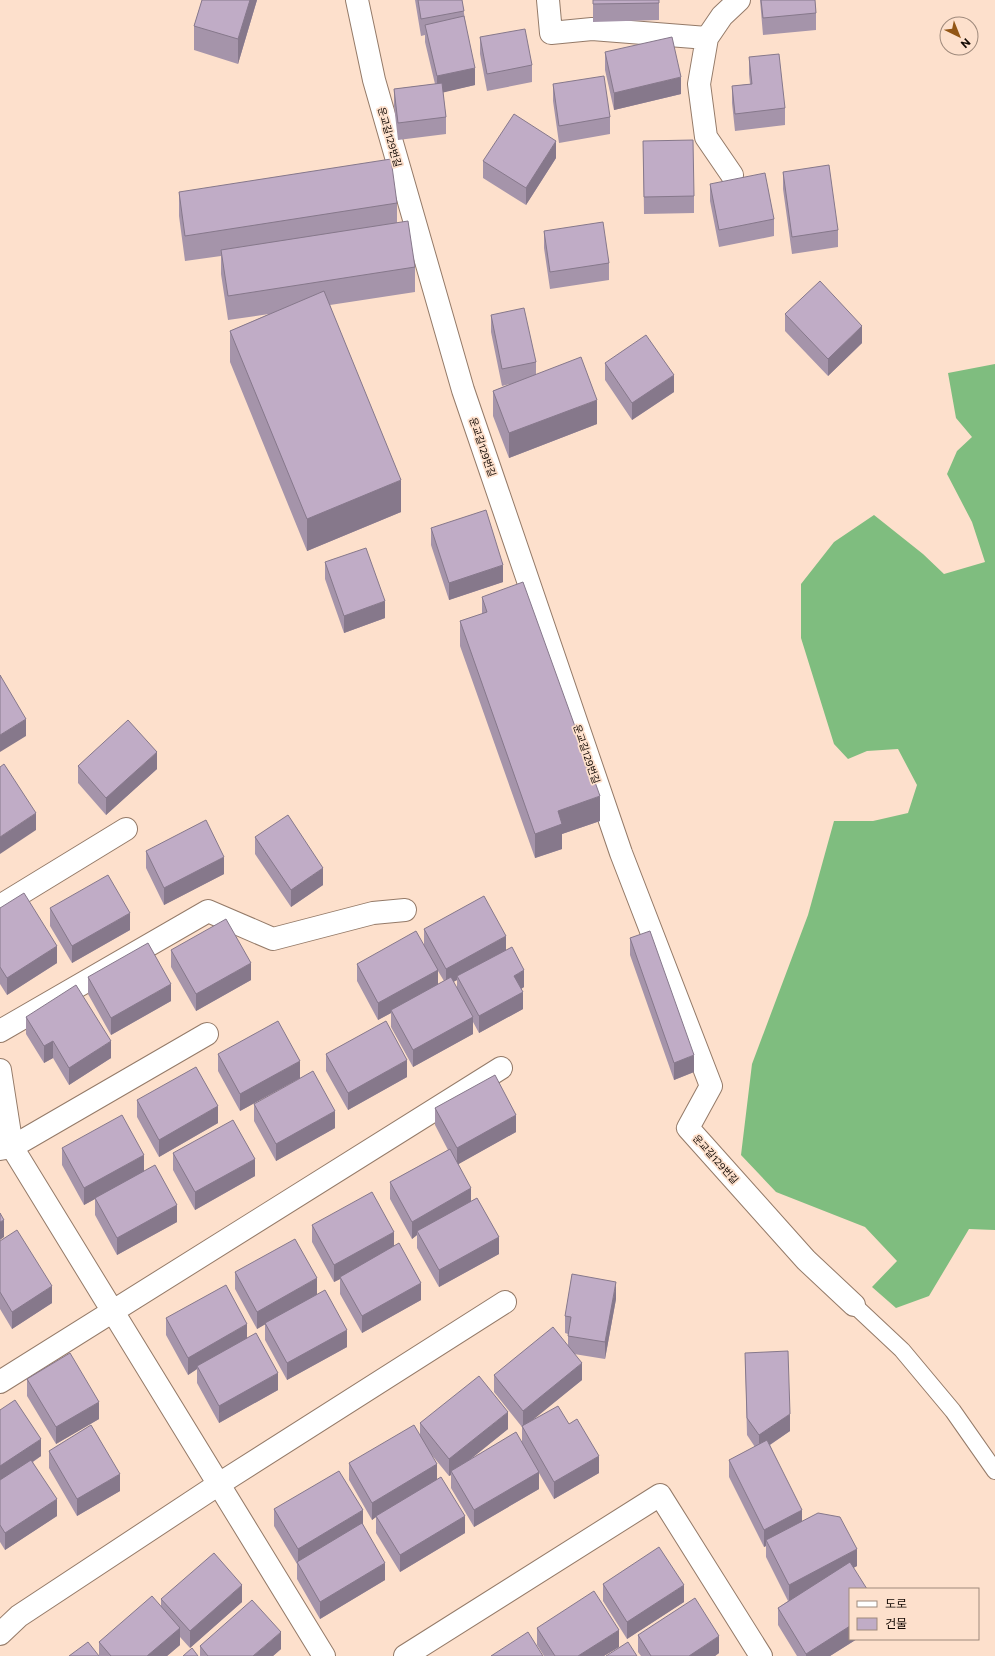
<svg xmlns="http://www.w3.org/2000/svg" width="995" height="1656" viewBox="0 0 995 1656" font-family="Commissioner,'Noto Sans KR',sans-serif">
<rect width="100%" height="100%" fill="#fde0cc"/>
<!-- forest -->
<path fill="#7fbd7f" d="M 995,364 L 995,1230 L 969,1229 L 929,1296 L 896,1308 L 872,1287 L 897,1261 L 865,1227 L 776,1192 L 741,1155 L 752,1064 L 808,915 L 834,821 L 873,821 L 908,813 L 917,785 L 898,749 L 867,751 L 848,759 L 834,744 L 801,638 L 801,584 L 834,542 L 874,515 L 923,554 L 944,574 L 985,562 L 972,522 L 947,474 L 957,451 L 972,437 L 956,418 L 948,373 Z"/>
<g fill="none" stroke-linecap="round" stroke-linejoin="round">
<!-- lane casing -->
<g stroke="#947a68" stroke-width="18">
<path id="lane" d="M 854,1305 L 902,1350 L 953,1411 L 995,1471"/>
</g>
<!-- street casing -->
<g stroke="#947a68" stroke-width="24">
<path id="street" d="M 357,0 L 374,80 L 463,390 L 621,853 L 711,1086 L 688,1128 L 806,1260 L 854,1305
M 548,0 L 551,33 L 592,29 L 707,38
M 732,175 L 706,137 L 699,84 L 707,38 L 722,16 L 739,0
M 0,906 L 126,829
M 0,1031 L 208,911 L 273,939 L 373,913 L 405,910
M 0,1070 L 12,1147 L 324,1656
M 0,1149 L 12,1147 L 207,1034
M 0,1382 L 501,1068
M 0,1634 L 19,1616 L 219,1484 L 505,1302
M 405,1656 L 660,1495 L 761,1656"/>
</g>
<!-- lane -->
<use href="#lane" stroke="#fff" stroke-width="16"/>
<!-- street -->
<use href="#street" stroke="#fff" stroke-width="22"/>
</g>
<!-- wall -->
<path fill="#a594aa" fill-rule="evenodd" d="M 202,0 L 257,0 L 238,64 L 194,50 L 194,26 Z
M 415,0 L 462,0 L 475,85 L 443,92 L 446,117 L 446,134 L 398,140 L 394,106 L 394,89 L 435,84 L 425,42 L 425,35 L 421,36 Z
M 593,0 L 659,0 L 659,20 L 593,22 Z
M 760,0 L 815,0 L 816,13 L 816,30 L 763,35 Z
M 480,37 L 532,65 L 532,82 L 487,91 L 480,54 Z
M 605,52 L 681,94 L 614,110 L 605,70 Z
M 749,57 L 785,108 L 785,125 L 735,131 L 732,103 L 732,86 L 750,84 L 749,74 Z
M 553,84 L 610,117 L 610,134 L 559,143 L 553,101 Z
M 643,141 L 694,196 L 694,213 L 644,214 Z
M 556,158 L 526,205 L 483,178 L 483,161 Z
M 783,172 L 838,230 L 838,247 L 792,254 L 783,189 Z
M 710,184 L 774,219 L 774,236 L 719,247 L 710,201 Z
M 179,192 L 397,203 L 397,223 L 415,267 L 415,292 L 330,305 L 401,512 L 307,551 L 230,362 L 230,331 L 269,314 L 228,320 L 221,274 L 221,256 L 185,261 L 179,216 Z
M 544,231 L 609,263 L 609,280 L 550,289 L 544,248 Z
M 785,314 L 862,343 L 828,376 L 785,331 Z
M 491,315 L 536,362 L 536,375 L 597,424 L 509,458 L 493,416 L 493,391 L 510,384 L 502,386 L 491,332 Z
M 605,363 L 674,392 L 632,420 L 605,380 Z
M 431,528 L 503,582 L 449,600 L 431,545 Z
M 325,562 L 385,618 L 344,633 L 325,579 Z
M 482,597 L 600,821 L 562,834 L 562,849 L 535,858 L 460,646 L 460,621 L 482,614 Z
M 78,766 L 157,769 L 106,815 L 78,783 Z
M 255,837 L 323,885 L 291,907 L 255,854 Z
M 146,851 L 224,874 L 164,905 L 146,868 Z
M 0,908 L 57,963 L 7,995 L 0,984 Z
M 50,908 L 130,930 L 72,963 L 50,926 Z
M 424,929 L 506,950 L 524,987 L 521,989 L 523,1009 L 479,1033 L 473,1022 L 473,1034 L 413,1067 L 391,1027 L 391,1013 L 378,1020 L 357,981 L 357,964 L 424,945 ZM 438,971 L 444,981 L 438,984 ZM 457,980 L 457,989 L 453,982 Z
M 630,938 L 694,1072 L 674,1080 L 630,955 Z
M 171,950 L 251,980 L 196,1011 L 171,967 Z
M 88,977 L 171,1001 L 111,1035 L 88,994 Z
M 26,1017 L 111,1058 L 69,1085 L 53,1058 L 44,1063 L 26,1034 Z
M 218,1054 L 300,1078 L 240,1111 L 218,1071 Z
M 326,1054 L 407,1077 L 348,1110 L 326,1071 Z
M 137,1100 L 218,1123 L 159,1157 L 137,1117 Z
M 254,1104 L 335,1128 L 276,1161 L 254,1121 Z
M 435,1108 L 516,1132 L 458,1164 L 471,1201 L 499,1254 L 439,1287 L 417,1248 L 417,1235 L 412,1239 L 390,1199 L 390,1182 L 448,1150 L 435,1125 Z
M 62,1148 L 144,1171 L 177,1222 L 117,1255 L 95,1215 L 95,1199 L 84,1205 L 62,1165 Z
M 173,1153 L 255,1176 L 195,1210 L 173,1170 Z
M 312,1225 L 394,1246 L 421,1300 L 362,1333 L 340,1294 L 340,1279 L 334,1282 L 312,1242 Z
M 0,1241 L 52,1303 L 12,1329 L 0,1309 Z
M 235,1272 L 317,1294 L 347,1347 L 287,1380 L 265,1340 L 265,1324 L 257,1329 L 235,1289 Z
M 616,1299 L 605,1359 L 574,1354 L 582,1380 L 529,1422 L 569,1424 L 599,1473 L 554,1499 L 539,1473 L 539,1489 L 474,1527 L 451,1488 L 451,1475 L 449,1476 L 431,1454 L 437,1479 L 465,1533 L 400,1572 L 376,1533 L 376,1517 L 372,1520 L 349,1480 L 349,1463 L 420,1435 L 420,1423 L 508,1429 L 471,1459 L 522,1443 L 522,1427 L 494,1392 L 494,1375 L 568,1346 L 568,1334 L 565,1333 L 565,1316 Z
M 166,1318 L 247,1338 L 278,1390 L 219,1423 L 197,1383 L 197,1369 L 188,1375 L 166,1335 Z
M 745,1353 L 790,1431 L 770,1445 L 802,1521 L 857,1566 L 853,1568 L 857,1639 L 830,1656 L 797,1656 L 778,1625 L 778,1608 L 788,1601 L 766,1557 L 766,1546 L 764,1547 L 729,1477 L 729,1460 L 755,1447 L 747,1435 Z
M 27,1379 L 99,1419 L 56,1444 L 27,1396 Z
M 0,1410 L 41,1456 L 33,1462 L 57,1516 L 5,1550 L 0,1542 Z
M 49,1451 L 120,1491 L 77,1516 L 49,1468 Z
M 274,1509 L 363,1525 L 385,1580 L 320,1619 L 297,1579 L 297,1564 L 274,1526 Z
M 603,1584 L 684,1602 L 627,1639 L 603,1601 Z
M 161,1599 L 242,1602 L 190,1648 L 180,1637 L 180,1645 L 167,1656 L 99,1656 L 99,1642 L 161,1607 Z
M 537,1628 L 619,1647 L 604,1656 L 544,1656 L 537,1645 Z
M 638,1635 L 719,1653 L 715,1656 L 641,1656 L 638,1652 Z
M 200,1646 L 281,1649 L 273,1656 L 200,1656 Z"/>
<!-- shaded-wall -->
<path fill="#86788b" d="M 250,0 L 257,0 L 238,64 L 238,39 Z
M 475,68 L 475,85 L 437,94 L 437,76 Z
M 681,77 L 681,94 L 614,110 L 614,93 Z
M 556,141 L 556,158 L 526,205 L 526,188 Z
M 862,326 L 862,343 L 828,376 L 828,359 Z
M 674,375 L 674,392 L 632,420 L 632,403 Z
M 597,400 L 597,424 L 509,458 L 509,433 Z
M 401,480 L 401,512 L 307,551 L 307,519 Z
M 503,565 L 503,582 L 449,600 L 449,583 Z
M 385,601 L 385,618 L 344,633 L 344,616 Z
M 26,719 L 26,736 L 0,752 L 0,735 Z
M 157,752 L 157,769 L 106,815 L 106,798 Z
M 600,796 L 600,821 L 562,834 L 562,849 L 535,858 L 535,834 L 558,811 Z
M 36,813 L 36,830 L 0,854 L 0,837 Z
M 224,857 L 224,874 L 164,905 L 164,888 Z
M 323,868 L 323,885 L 291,907 L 291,890 Z
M 130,913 L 130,930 L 72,963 L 72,946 Z
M 506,936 L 506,953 L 457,976 L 457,980 L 446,986 L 446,969 Z
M 57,946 L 57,963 L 7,995 L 7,978 Z
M 251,963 L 251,980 L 196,1011 L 196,994 Z
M 438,970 L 438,987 L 391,1010 L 391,1013 L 378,1020 L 378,1003 Z
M 524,970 L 524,987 L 514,993 L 514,976 Z
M 171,984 L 171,1001 L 111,1035 L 111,1018 Z
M 523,992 L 523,1009 L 479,1033 L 479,1016 Z
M 473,1017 L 473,1034 L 413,1067 L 413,1050 Z
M 53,1041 L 53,1058 L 44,1063 L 44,1046 Z
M 111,1041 L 111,1058 L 69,1085 L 69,1068 Z
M 694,1055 L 694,1072 L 674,1080 L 674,1063 Z
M 407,1060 L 407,1077 L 348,1110 L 348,1093 Z
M 300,1061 L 300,1078 L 240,1111 L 240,1094 Z
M 218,1106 L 218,1123 L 159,1157 L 159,1140 Z
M 335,1111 L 335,1128 L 276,1161 L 276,1144 Z
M 516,1115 L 516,1132 L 457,1165 L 457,1148 Z
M 144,1155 L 144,1172 L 84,1205 L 84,1188 Z
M 255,1159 L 255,1176 L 195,1210 L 195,1192 Z
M 471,1188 L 471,1205 L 417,1231 L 417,1235 L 412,1239 L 412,1222 Z
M 177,1205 L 177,1222 L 117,1255 L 117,1238 Z
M 4,1220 L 4,1237 L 0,1240 L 0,1222 Z
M 394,1232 L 394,1249 L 340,1277 L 340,1279 L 334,1282 L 334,1265 Z
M 499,1237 L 499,1254 L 439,1287 L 439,1270 Z
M 317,1278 L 317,1295 L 257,1329 L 257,1312 Z
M 616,1282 L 616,1299 L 605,1359 L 605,1342 Z
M 421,1283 L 421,1300 L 362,1333 L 362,1316 Z
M 52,1286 L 52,1303 L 12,1329 L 12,1312 Z
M 247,1324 L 247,1341 L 197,1366 L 197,1369 L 188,1375 L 188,1358 Z
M 347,1330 L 347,1347 L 287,1380 L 287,1363 Z
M 582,1363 L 582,1380 L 523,1428 L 523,1411 Z
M 278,1373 L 278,1390 L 219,1423 L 219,1406 Z
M 99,1402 L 99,1419 L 56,1444 L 56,1427 Z
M 508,1412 L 508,1429 L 453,1473 L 451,1471 L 451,1475 L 449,1476 L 449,1459 Z
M 790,1414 L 790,1431 L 759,1452 L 759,1435 Z
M 41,1439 L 41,1456 L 0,1483 L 0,1466 Z
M 599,1456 L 599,1473 L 554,1499 L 554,1482 Z
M 437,1464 L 437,1481 L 376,1516 L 376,1517 L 372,1520 L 372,1503 Z
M 539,1472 L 539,1489 L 474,1527 L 474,1510 Z
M 120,1474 L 120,1491 L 77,1516 L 77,1499 Z
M 57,1499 L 57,1516 L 5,1550 L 5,1533 Z
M 363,1510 L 363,1527 L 298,1564 L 298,1549 Z
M 802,1510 L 802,1527 L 766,1540 L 766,1546 L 764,1547 L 764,1530 Z
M 465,1516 L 465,1533 L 400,1572 L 400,1555 Z
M 857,1549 L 857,1566 L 789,1602 L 789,1585 Z
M 385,1563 L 385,1580 L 320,1619 L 320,1602 Z
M 242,1585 L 242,1602 L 190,1648 L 190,1631 Z
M 684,1585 L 684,1602 L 627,1639 L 627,1622 Z
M 850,1626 L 850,1639 L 857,1639 L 830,1656 L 806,1656 L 806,1654 Z
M 180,1628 L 180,1645 L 167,1656 L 147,1656 Z
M 619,1630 L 619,1647 L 604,1656 L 578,1656 Z
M 281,1632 L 281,1649 L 273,1656 L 253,1656 Z
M 719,1636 L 719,1653 L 715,1656 L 689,1656 Z"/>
<!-- building -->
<path fill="#c0acc6" stroke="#86788b" d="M 202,0 L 250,0 L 238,39 L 194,26 Z
M 418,0 L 462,0 L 464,11 L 421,19 Z
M 593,0 L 659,0 L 659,3 L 593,4 Z
M 761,0 L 815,0 L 816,13 L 763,18 Z
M 464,16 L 475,68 L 437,76 L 425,25 Z
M 525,29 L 532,65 L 487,74 L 480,37 Z
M 672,37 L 681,77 L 614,93 L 605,52 Z
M 779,54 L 785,108 L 735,114 L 732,86 L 752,84 L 749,57 Z
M 604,76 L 610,117 L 559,126 L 553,84 Z
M 442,83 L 446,117 L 398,123 L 394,89 Z
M 514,114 L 556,141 L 526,188 L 483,161 Z
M 693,140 L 694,196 L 644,197 L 643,141 Z
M 391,159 L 397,203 L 185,236 L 179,192 Z
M 829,165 L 838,230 L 792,237 L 783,172 Z
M 765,173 L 774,219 L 719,230 L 710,184 Z
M 408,221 L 415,267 L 228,296 L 221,250 Z
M 603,222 L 609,263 L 550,272 L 544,231 Z
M 820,281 L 862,326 L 828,359 L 785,314 Z
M 324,291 L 401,480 L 307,519 L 230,331 Z
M 524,308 L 536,362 L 502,369 L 491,315 Z
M 646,335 L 674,375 L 632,403 L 605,363 Z
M 581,357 L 597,400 L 509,433 L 493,391 Z
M 486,510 L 503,565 L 449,583 L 431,528 Z
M 366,548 L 385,601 L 344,616 L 325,562 Z
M 523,582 L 600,796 L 558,811 L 562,824 L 535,834 L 460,621 L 487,612 L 482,597 Z
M 0,675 L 26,719 L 0,735 Z
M 128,720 L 157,752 L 106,798 L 78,766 Z
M 4,764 L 36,813 L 0,837 L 0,767 Z
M 288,815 L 323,868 L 291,890 L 255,837 Z
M 206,820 L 224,857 L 164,888 L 146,851 Z
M 108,875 L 130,913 L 72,946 L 50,908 Z
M 24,893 L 57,946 L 7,978 L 0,967 L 0,908 Z
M 484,896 L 506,936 L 446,969 L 424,929 Z
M 226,919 L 251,963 L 196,994 L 171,950 Z
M 416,931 L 438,970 L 378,1003 L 357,964 Z
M 650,931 L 694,1055 L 674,1063 L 630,938 Z
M 148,943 L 171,984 L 111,1018 L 88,977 Z
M 512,947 L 524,970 L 514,976 L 523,992 L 479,1016 L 457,976 Z
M 451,977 L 473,1017 L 413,1050 L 391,1010 Z
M 76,985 L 111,1041 L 69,1068 L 53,1041 L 44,1046 L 26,1017 Z
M 278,1021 L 300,1061 L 240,1094 L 218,1054 Z
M 386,1021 L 407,1060 L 348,1093 L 326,1054 Z
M 196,1067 L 218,1106 L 159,1140 L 137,1100 Z
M 313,1071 L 335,1111 L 276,1144 L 254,1104 Z
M 495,1075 L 516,1115 L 457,1148 L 435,1108 Z
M 122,1115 L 144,1155 L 84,1188 L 62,1148 Z
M 233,1120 L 255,1159 L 195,1192 L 173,1153 Z
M 450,1149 L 471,1188 L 412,1222 L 390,1182 Z
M 155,1165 L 177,1205 L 117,1238 L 95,1198 Z
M 372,1192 L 394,1232 L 334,1265 L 312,1225 Z
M 477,1198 L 499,1237 L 439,1270 L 417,1231 Z
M 0,1213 L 4,1220 L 0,1222 Z
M 17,1230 L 52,1286 L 12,1312 L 0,1292 L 0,1241 Z
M 295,1239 L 317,1278 L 257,1312 L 235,1272 Z
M 399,1243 L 421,1283 L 362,1316 L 340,1277 Z
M 572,1274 L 616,1282 L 605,1342 L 568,1336 L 571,1317 L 565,1316 Z
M 226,1285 L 247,1324 L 188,1358 L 166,1318 Z
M 325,1290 L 347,1330 L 287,1363 L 265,1323 Z
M 553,1327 L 582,1363 L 523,1411 L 494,1375 Z
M 256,1333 L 278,1373 L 219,1406 L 197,1366 Z
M 788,1351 L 790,1414 L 759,1435 L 747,1418 L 745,1353 Z
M 70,1353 L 99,1402 L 56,1427 L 27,1379 Z
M 479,1376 L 508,1412 L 449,1459 L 420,1423 Z
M 15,1400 L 41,1439 L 0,1466 L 0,1410 Z
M 558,1406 L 569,1424 L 577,1419 L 599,1456 L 554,1482 L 522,1426 Z
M 91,1425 L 120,1474 L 77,1499 L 49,1451 Z
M 414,1425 L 437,1464 L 372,1503 L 349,1463 Z
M 516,1432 L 539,1472 L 474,1510 L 451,1471 Z
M 767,1440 L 802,1510 L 764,1530 L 729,1460 Z
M 31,1460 L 57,1499 L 5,1533 L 0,1525 L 0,1480 Z
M 339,1471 L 363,1510 L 298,1549 L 274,1509 Z
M 441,1477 L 465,1516 L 400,1555 L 376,1516 Z
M 818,1513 L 840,1517 L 857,1549 L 789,1585 L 766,1540 Z
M 362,1523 L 385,1563 L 320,1602 L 297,1562 Z
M 659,1547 L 684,1585 L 627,1622 L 603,1584 Z
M 214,1553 L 242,1585 L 190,1631 L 161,1599 Z
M 850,1562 L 867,1589 L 850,1589 L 850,1626 L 806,1654 L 778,1608 Z
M 594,1591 L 619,1630 L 578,1656 L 555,1656 L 537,1628 Z
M 152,1596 L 180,1628 L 147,1656 L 111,1656 L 99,1642 Z
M 695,1598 L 719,1636 L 689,1656 L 651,1656 L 638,1635 Z
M 252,1600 L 281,1632 L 253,1656 L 208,1656 L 200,1646 Z
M 528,1632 L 543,1656 L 491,1656 Z
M 88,1642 L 99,1656 L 69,1656 Z
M 628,1642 L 637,1656 L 606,1656 Z
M 192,1648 L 198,1656 L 183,1656 Z"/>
<g text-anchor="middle" stroke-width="3.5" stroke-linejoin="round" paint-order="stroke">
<!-- street labels -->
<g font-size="10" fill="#130904" stroke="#fde0cc">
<text transform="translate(390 137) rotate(74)" y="4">운교길129번길</text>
<text transform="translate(483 447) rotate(71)" y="4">운교길129번길</text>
<text transform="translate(587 754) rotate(71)" y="4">운교길129번길</text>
<text transform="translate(716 1159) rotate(48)" y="4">운교길129번길</text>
</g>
</g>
<!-- legend -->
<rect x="849" y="1588" width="130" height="52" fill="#fde0cc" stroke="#9f8a7c"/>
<rect x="857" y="1601" width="20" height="6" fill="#ffffff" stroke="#9f8a7c"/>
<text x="885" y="1608" font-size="12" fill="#130904">도로</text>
<rect x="857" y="1618" width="20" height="12" fill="#c0acc6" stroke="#9f8a7c"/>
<text x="885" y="1628" font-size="12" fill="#130904">건물</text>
<!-- north arrow -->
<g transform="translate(959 36) rotate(137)"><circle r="19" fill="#fde0cc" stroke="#9f8a7c"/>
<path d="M0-3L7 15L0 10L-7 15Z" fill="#925616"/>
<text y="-6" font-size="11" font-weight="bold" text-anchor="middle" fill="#130904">N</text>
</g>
</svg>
